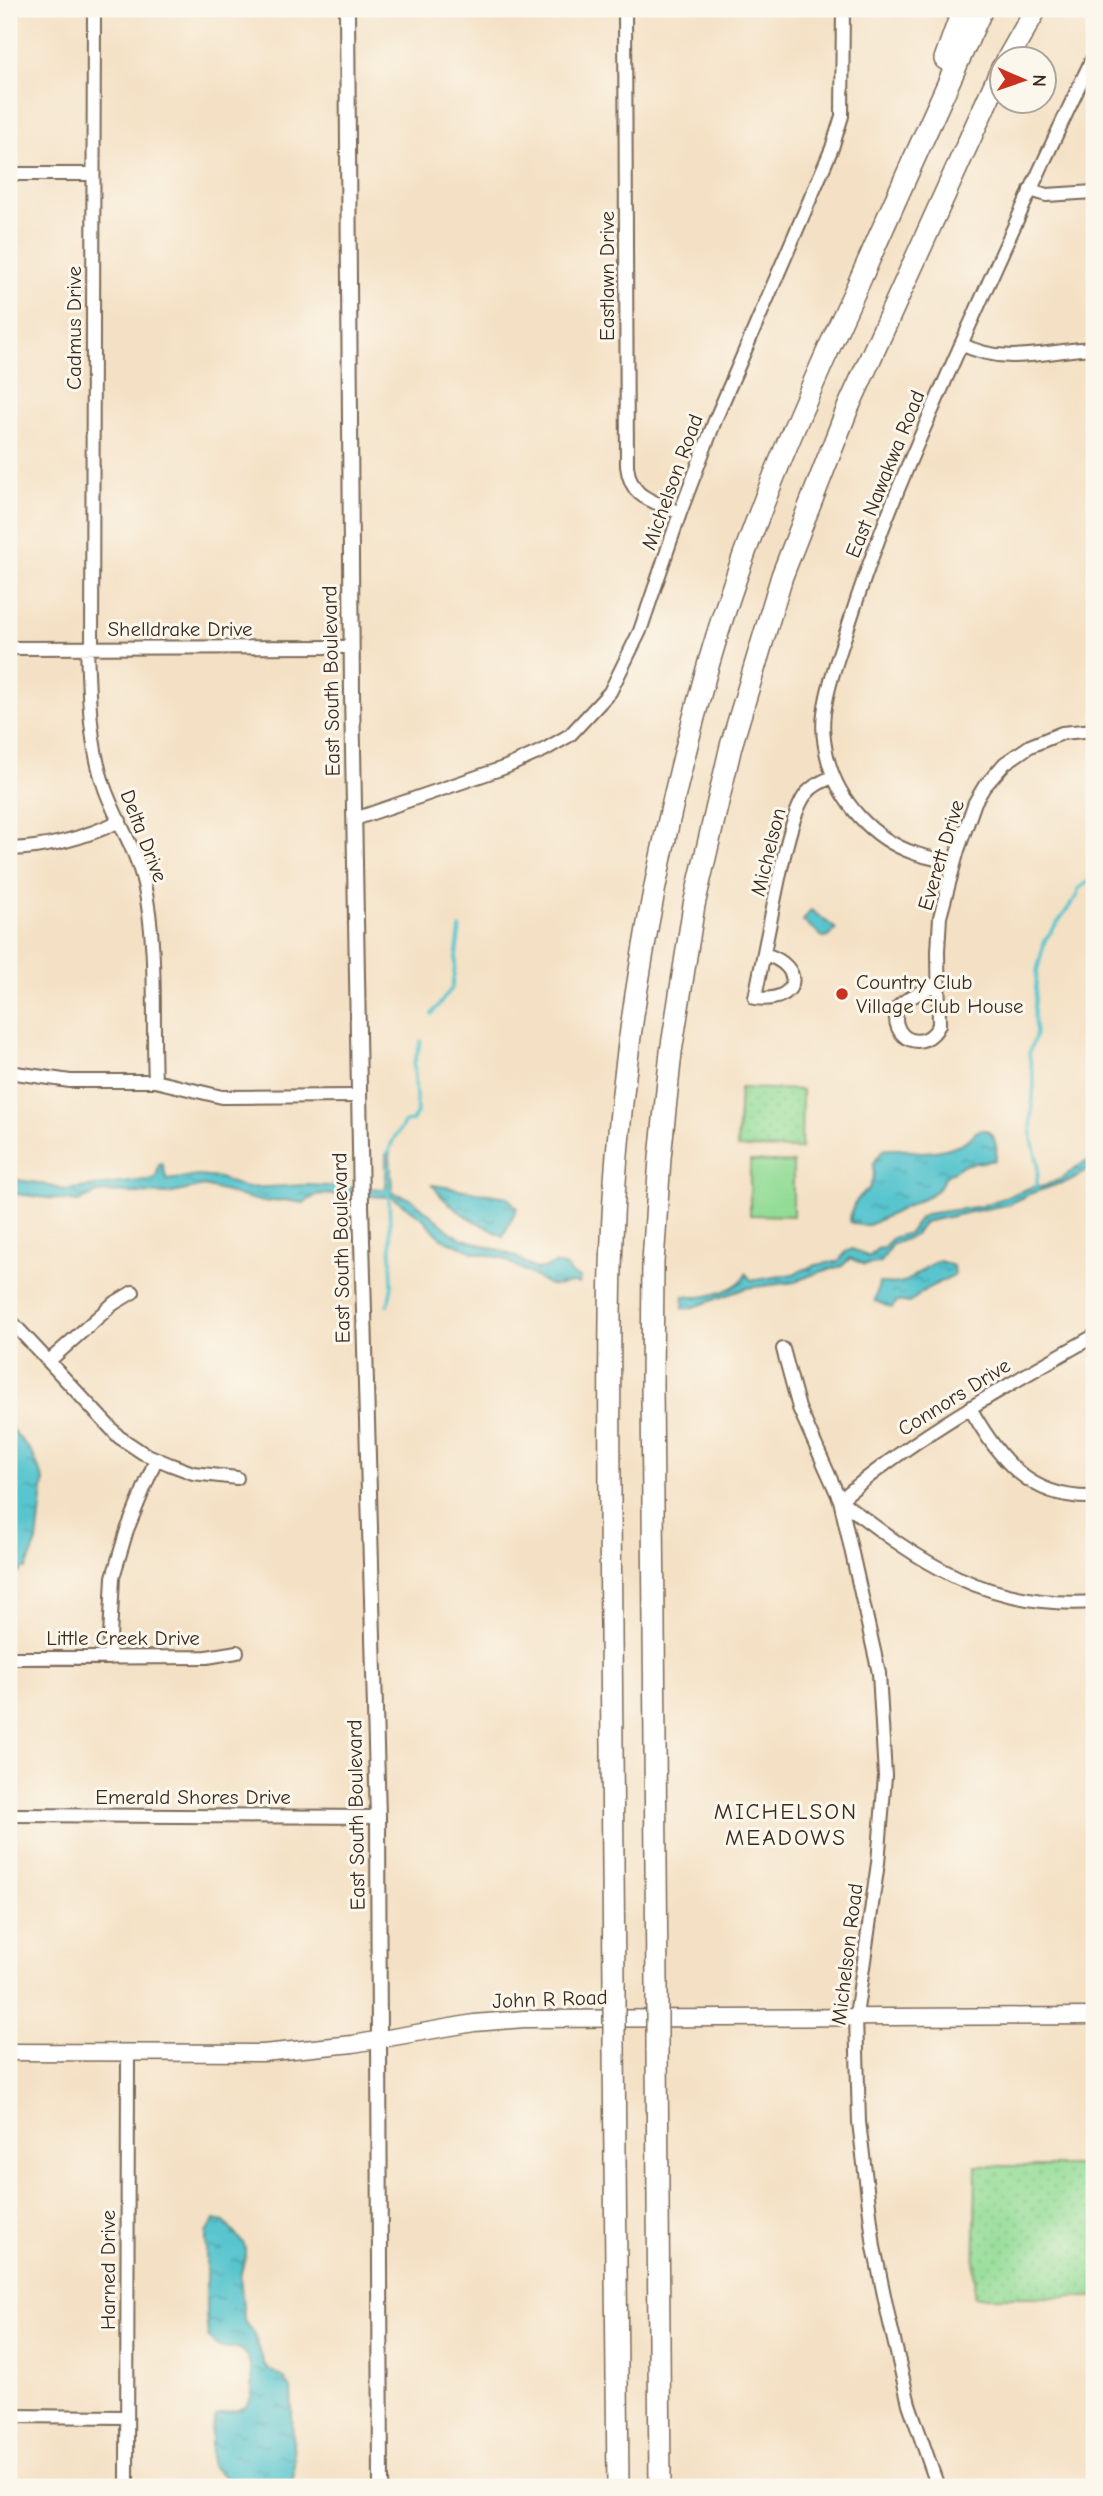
<svg xmlns="http://www.w3.org/2000/svg" width="1103" height="2496" viewBox="0 0 1103 2496" font-family="'Comic Neue',sans-serif">
<defs>
<pattern id="park-dots" width="8" height="8" patternUnits="userSpaceOnUse" patternTransform="scale(1.75)"><rect width="8" height="8" fill="#93dc96"/><path d="M2 2h.1M6 6h.1" fill="none" stroke="#80bd81" stroke-width="1.8" stroke-linecap="round"/></pattern>
<pattern id="water-ripples" width="26" height="14" patternUnits="userSpaceOnUse" patternTransform="scale(1.75)"><rect width="26" height="14" fill="#58c5ce"/><path d="M2 4q2-2 4 0t4 0M15 11q2-2 4 0t4 0" fill="none" stroke="#4aa0a7"/></pattern>
</defs>
<rect width="100%" height="100%" fill="#fbf7ec"/>
<filter id="ink" filterUnits="userSpaceOnUse"><feTurbulence type="fractalNoise" baseFrequency=".0143" numOctaves="2"/><feDisplacementMap in="SourceGraphic" scale="14" xChannelSelector="R" yChannelSelector="G"/><feConvolveMatrix kernelMatrix="1 2 1 2 8 2 1 2 1" color-interpolation-filters="sRGB"/></filter>
<filter id="wash" filterUnits="userSpaceOnUse"><feTurbulence type="fractalNoise" baseFrequency=".00686" numOctaves="4" result="noise"/><feDisplacementMap in="SourceGraphic" scale="28" xChannelSelector="R" yChannelSelector="G"/><feGaussianBlur stdDeviation="1.57" result="paint"/><feColorMatrix in="noise" values="0 0 0 0 0 0 0 0 0 0 0 0 0 0 0 0 0 1.4 0 .05"/><feComposite in="paint" operator="in"/></filter>
<g filter="url(#wash)">
<rect width="100%" height="100%" fill="#f4e1c5"/>
<!-- green -->
<path fill="#93dc96" stroke="#67835a" stroke-width="2" d="M 750,1161 L 793,1163 L 793,1216 L 750,1215 Z"/>
<!-- park -->
<path fill="url(#park-dots)" stroke="#67835a" stroke-width="2" d="M 740,1088 L 802,1090 L 801,1149 L 737,1148 Z
M 976,2166 L 1094,2166 L 1094,2297 L 974,2297 Z"/>
<!-- water -->
<path fill="url(#water-ripples)" stroke="#4a7876" stroke-width="2" d="M 811,910 L 836,929 L 829,937 L 823,937 L 803,921 Z
M 986,1130 C 996,1136 998,1149 995,1160 L 963,1165 L 945,1177 L 939,1188 L 930,1195 L 869,1225 L 859,1225 L 850,1222 C 850,1209 857,1196 869,1190 L 874,1175 L 873,1164 L 883,1150 C 897,1147 907,1151 921,1152 C 939,1152 966,1146 977,1131 Z
M 390,1153 L 392,1192 L 413,1200 L 452,1233 L 461,1238 L 515,1256 L 533,1268 L 543,1269 L 555,1264 L 568,1267 L 571,1274 L 580,1278 L 579,1284 C 569,1280 562,1288 550,1285 L 502,1258 L 473,1252 L 441,1238 L 423,1218 L 392,1197 L 318,1194 L 304,1203 L 284,1200 L 263,1202 L 204,1186 L 168,1194 L 107,1192 L 97,1193 L 78,1202 L 9,1193 L 9,1179 L 38,1183 L 64,1190 L 154,1179 L 157,1175 L 159,1164 L 162,1163 L 167,1180 L 198,1176 L 219,1178 L 246,1188 L 307,1185 L 384,1189 L 386,1188 L 386,1154 Z
M 1094,1159 L 1094,1165 L 1074,1179 L 1029,1194 L 1009,1204 L 924,1222 L 915,1235 L 891,1245 L 881,1262 L 865,1265 L 850,1258 L 842,1266 L 816,1273 L 795,1282 L 746,1288 L 689,1309 L 683,1308 L 684,1296 C 701,1300 739,1291 746,1274 L 751,1280 L 757,1280 L 793,1274 L 816,1265 L 839,1261 L 846,1252 L 852,1249 L 869,1257 L 877,1249 L 884,1248 L 892,1238 L 909,1233 L 919,1219 L 926,1214 L 982,1206 L 1037,1185 L 1042,1187 L 1061,1179 L 1078,1166 Z
M 433,1185 L 507,1197 L 517,1208 L 503,1236 C 479,1223 447,1209 433,1185 Z
M 940,1261 L 953,1266 L 954,1275 L 926,1289 L 909,1303 L 897,1301 L 892,1308 L 875,1301 L 879,1283 C 887,1283 896,1285 903,1282 C 917,1278 924,1264 940,1261 Z
M 9,1426 L 32,1453 L 44,1481 L 37,1542 L 26,1569 L 22,1569 L 18,1574 L 9,1578 Z
M 215,2220 L 224,2222 L 243,2243 L 246,2249 L 246,2256 L 240,2275 L 244,2320 L 254,2333 L 264,2364 L 270,2370 L 284,2378 L 291,2388 L 294,2470 L 292,2487 L 233,2487 L 227,2478 L 211,2466 L 211,2432 L 216,2416 C 225,2410 240,2413 247,2405 C 256,2395 253,2359 242,2351 C 231,2343 222,2356 208,2337 L 206,2314 L 206,2233 Z"/>
<g fill="none" stroke-linecap="round" stroke-linejoin="round">
<!-- stream -->
<path stroke="#58c5ce" stroke-width="3.5" d="M 432,1014 L 452,988 L 460,928
M 388,1153 L 393,1140 L 405,1122 L 412,1121 L 417,1113 L 414,1064 L 421,1041
M 1037,1185 L 1038,1164 L 1032,1139 L 1031,1121 L 1034,1084 L 1029,1053 L 1036,1034 L 1034,1015 L 1037,971 L 1045,940 L 1077,896 L 1078,889 L 1094,877
M 388,1306 L 392,1285 L 389,1197"/>
</g>
</g>
<g filter="url(#ink)">
<g fill="none" stroke-linecap="round" stroke-linejoin="round">
<!-- minor casing -->
<g stroke="#7c6a58" stroke-width="16">
<path id="minor" d="M 625,9 L 627,466 C 631,500 653,500 680,513
M 9,174 L 93,174
M 1030,190 L 1047,195 L 1094,192
M 961,344 C 1006,367 1047,350 1094,348
M 9,648 L 352,647
M 87,648 C 89,694 89,742 104,786 C 115,819 136,848 144,884 C 158,947 152,1017 155,1081
M 92,648 L 94,9
M 355,819 L 506,767 L 544,750 L 570,735 L 610,692 L 640,631 L 680,513 L 716,418 L 832,148 L 842,116 L 843,9
M 9,849 C 49,848 84,838 120,821
M 954,864 C 941,859 928,858 914,853 C 873,839 839,802 828,760 C 824,745 822,728 824,713 C 828,684 839,655 848,627 C 871,554 899,484 930,415 C 983,294 1037,174 1094,55
M 764,954 C 808,967 798,1004 755,998 L 766,942 C 773,911 788,816 806,794 C 813,785 823,781 833,777
M 938,982 C 925,992 907,996 897,1008 C 889,1040 925,1054 939,1025 L 938,951 L 940,917 L 958,850 L 975,802 L 984,787 L 1005,763 L 1030,746 L 1062,733 L 1094,730
M 9,1072 L 70,1081 L 155,1081 L 222,1097 L 360,1096
M 9,1319 L 119,1437 L 143,1453 L 169,1464 L 193,1473 L 237,1478
M 1094,1336 C 1007,1386 917,1434 840,1500 C 921,1563 987,1609 1094,1602
M 783,1349 L 799,1408 L 840,1500 L 879,1673 L 885,1776 L 878,1863 L 856,2016 L 859,2122 L 874,2247 L 889,2319 L 909,2404 L 938,2487
M 49,1361 L 113,1304 L 133,1292
M 970,1408 C 999,1459 1029,1499 1094,1497
M 9,1658 L 207,1657 L 237,1652
M 109,1658 L 113,1577 L 127,1530 L 156,1459
M 9,1815 L 378,1817
M 9,2416 L 126,2417
M 127,2487 L 128,2052"/>
</g>
<!-- tertiary casing -->
<g stroke="#7c6a58" stroke-width="18">
<path id="tertiary" d="M 347,9 L 352,692 L 361,1204 L 378,1817 L 381,2487"/>
</g>
<!-- secondary casing -->
<g stroke="#7c6a58" stroke-width="19">
<path id="secondary" d="M 9,2052 L 263,2053 L 353,2044 L 474,2023 L 524,2019 L 1094,2016"/>
</g>
<!-- motorway casing -->
<g stroke="#7c6a58" stroke-width="24">
<path id="motorway" d="M 945,59 L 963,9
M 1007,60 L 1036,9
M 614,1983 C 613,1826 611,1669 610,1512 C 610,1389 607,1266 618,1143 C 632,986 662,832 704,680 C 742,542 800,410 860,280 C 900,189 941,99 982,9
M 657,1983 L 652,1385 L 653,1262 L 660,1158 L 671,1052 L 694,905 L 731,746 L 782,576 L 847,410 L 1002,68
M 614,2049 L 618,2487
M 657,2049 L 660,2487"/>
</g>
<!-- minor -->
<use href="#minor" stroke="#fff" stroke-width="12"/>
<!-- tertiary -->
<use href="#tertiary" stroke="#fff" stroke-width="14"/>
<!-- secondary -->
<use href="#secondary" stroke="#fff" stroke-width="16"/>
<!-- motorway -->
<use href="#motorway" stroke="#fff" stroke-width="21"/>
<!-- motorway-bridge casing -->
<g stroke="#7c6a58" stroke-width="24" stroke-linecap="butt">
<path id="motorway-bridge" d="M 614,1983 L 614,2049
M 657,1983 L 657,2049"/>
</g>
<!-- motorway-bridge -->
<use href="#motorway-bridge" stroke="#fff" stroke-width="21"/>
</g>
</g>
<!-- markers -->
<circle fill="#c8321e" stroke="#fbf7ec" stroke-width="2.5" cx="842" cy="994" r="7"/>
<g text-anchor="middle" stroke-width="6" stroke-linejoin="round" paint-order="stroke">
<!-- street labels -->
<g font-size="21" fill="#3b2a1e" stroke="#fbf7ec">
<text transform="translate(607 276) rotate(-90)" y="7">Eastlawn Drive</text>
<text transform="translate(74 328) rotate(-90)" y="7">Cadmus Drive</text>
<text transform="translate(885 474) rotate(-68)" y="7">East Nawakwa Road</text>
<text transform="translate(672 482) rotate(-70)" y="7">Michelson Road</text>
<text x="180" y="636">Shelldrake Drive</text>
<text transform="translate(331 681) rotate(-91)" y="7">East South Boulevard</text>
<text transform="translate(144 836) rotate(69)" y="7">Delta Drive</text>
<text transform="translate(768 852) rotate(-76)" y="7">Michelson</text>
<text transform="translate(941 855) rotate(-73)" y="7">Everett Drive</text>
<text transform="translate(341 1248) rotate(-91)" y="7">East South Boulevard</text>
<text transform="translate(954 1397) rotate(-32)" y="7">Connors Drive</text>
<text x="123" y="1645">Little Creek Drive</text>
<text x="193" y="1804">Emerald Shores Drive</text>
<text transform="translate(356 1815) rotate(-91)" y="7">East South Boulevard</text>
<text transform="translate(847 1954) rotate(-83)" y="7">Michelson Road</text>
<text transform="translate(550 1999) rotate(-2)" y="7">John R Road</text>
<text transform="translate(108 2270) rotate(-90)" y="7">Harned Drive</text>
</g>
<!-- poi labels -->
<g font-size="21" fill="#3b2a1e" stroke="#fbf7ec" text-anchor="start">
<text x="856" y="989">Country Club<tspan x="856" dy="24">Village Club House</tspan></text>
</g>
<!-- neighbourhood labels -->
<g font-size="23" letter-spacing="2" fill="#3b2a1e" stroke="#fbf7ec">
<text x="786" y="1819">MICHELSON<tspan x="786" dy="26">MEADOWS</tspan></text>
</g>
</g>
<!-- margin -->
<rect width="1103" height="2496" fill="none" stroke="#fbf7ec" stroke-width="35"/>
<!-- north arrow -->
<g transform="translate(1023 80) rotate(92)"><circle r="33" fill="#fbf7ec" stroke="#aea59a" stroke-width="2"/>
<path d="M0-5L12 26L0 18L-12 26Z" fill="#c8321e"/>
<text y="-10" font-size="19" font-weight="bold" text-anchor="middle" fill="#3b2a1e">N</text>
</g>
</svg>
